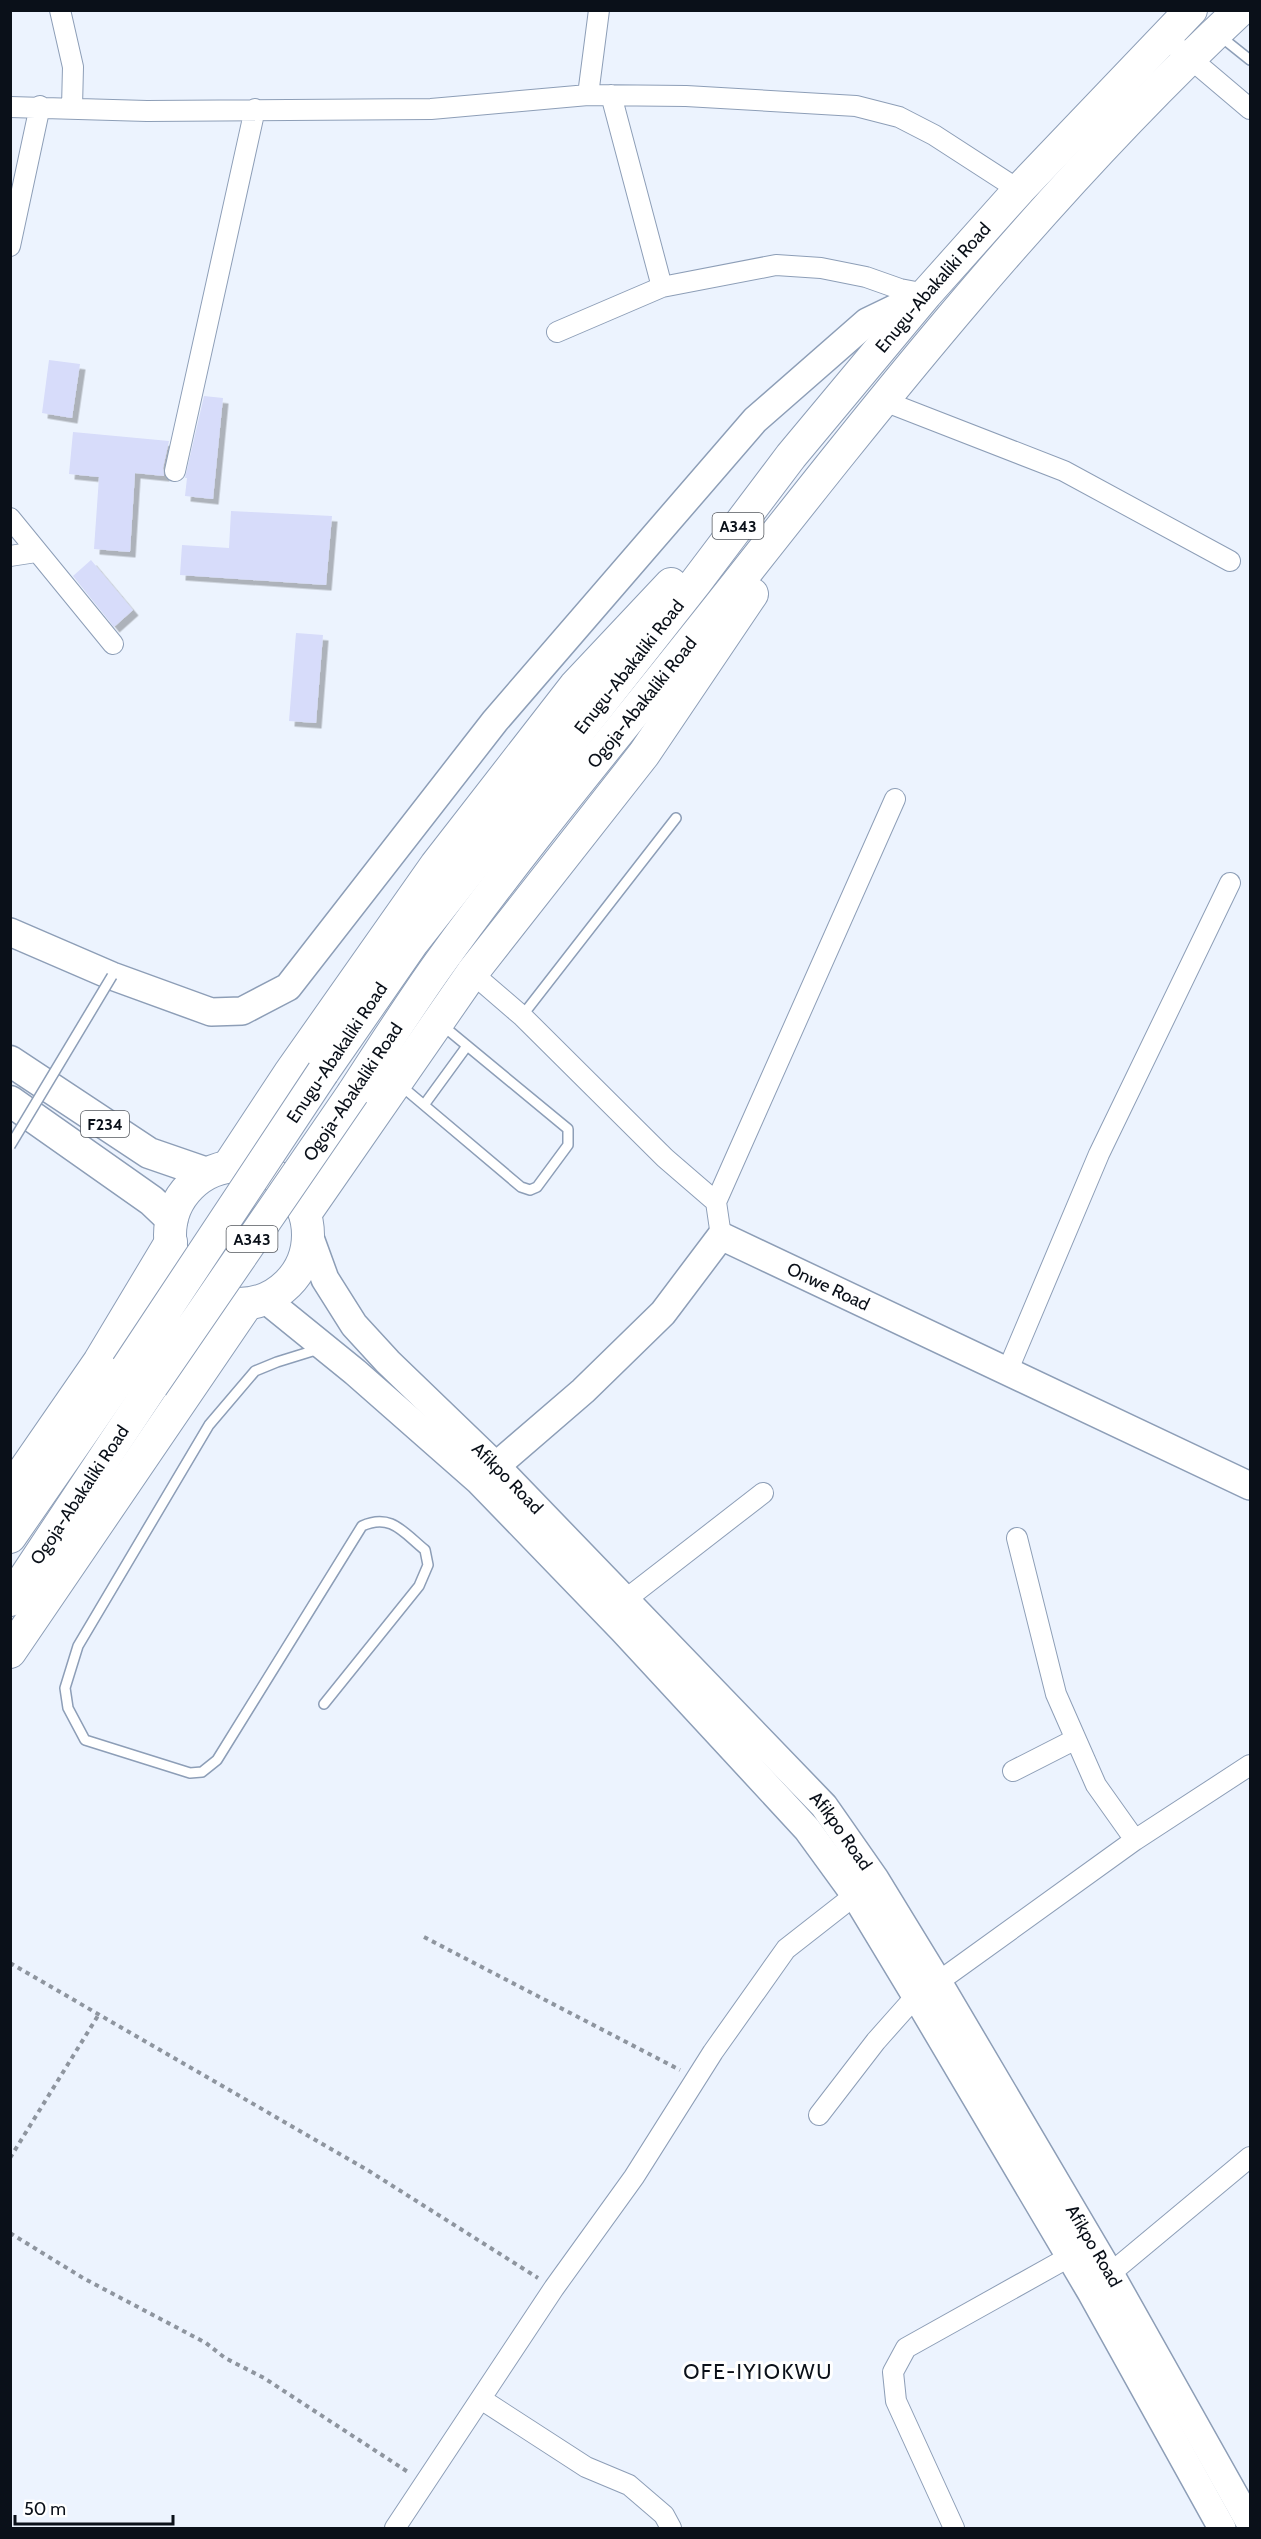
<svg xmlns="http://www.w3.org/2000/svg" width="1261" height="2539" viewBox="0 0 1261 2539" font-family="Cabin,sans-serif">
<defs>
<filter id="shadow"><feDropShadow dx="5.5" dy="5.5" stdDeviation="0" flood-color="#0004"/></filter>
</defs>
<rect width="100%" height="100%" fill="#ecf3fe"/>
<!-- building -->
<path fill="#d7dcfa" filter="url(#shadow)" d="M 49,360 L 80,364 L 72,418 L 42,413 Z
M 204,396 L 223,398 L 213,499 L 185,496 L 187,478 L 185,478 Z
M 73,432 L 169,441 L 163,468 L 164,476 L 135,473 L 130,552 L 94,549 L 99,477 L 69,474 Z
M 231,511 L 332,516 L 326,585 L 180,575 L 182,545 L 229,548 Z
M 91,560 L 133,610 L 114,627 L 73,576 Z
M 296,633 L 323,635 L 316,723 L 289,721 Z"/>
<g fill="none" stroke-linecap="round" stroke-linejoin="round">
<!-- service casing -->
<g stroke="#8d9eb7" stroke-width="12">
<path id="service" d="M 1220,36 L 1250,60
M 522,1016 L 676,818
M 399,1084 L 521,1187 L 530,1190 L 537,1187 L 568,1145 L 568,1129 L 442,1025
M 424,1105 L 467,1046
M 319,1349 L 277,1362 L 255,1371 L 209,1425 L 78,1646 L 65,1688 L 68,1708 L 85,1740 L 190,1773 L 202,1772 L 217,1760 L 362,1526 C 391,1513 403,1532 425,1550 L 428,1565 L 419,1586 L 324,1704"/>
</g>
<!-- minor casing -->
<g stroke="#8d9eb7" stroke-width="22">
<path id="minor" d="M 60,10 L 73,67 L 72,107
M 1165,37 L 1250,109
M 588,95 L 599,10
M 611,95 L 662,287
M 10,107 L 147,111 L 431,109 L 588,95 L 686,96 L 856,106 L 899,117 L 934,135 L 1019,190
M 10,246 L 40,106
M 557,332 L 662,287 L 776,265 L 821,268 L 866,277 L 900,289 L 926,294
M 884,401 L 1064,471 L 1230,561
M 175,471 L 255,109
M 10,518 L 113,644
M 10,556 L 36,552
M 472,973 L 522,1016 L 665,1158 L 716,1202 L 721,1236
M 716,1202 L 895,799
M 1007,1372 L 1099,1154 L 1230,883
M 1017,1538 L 1056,1694 L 1096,1785 L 1135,1840
M 625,1600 L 763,1493
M 1013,1771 L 1074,1740
M 938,1982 L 1135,1840 L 1250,1765
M 819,2115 L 876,2041 L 916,1996
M 1100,2282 L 1250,2157
M 481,2399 L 586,2467 L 629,2485 L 664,2515 L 671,2528
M 395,2528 L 554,2288 L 634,2177 L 713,2052 L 786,1949 L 864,1888
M 954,2528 L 896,2401 L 893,2372 L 906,2348 L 1069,2257"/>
</g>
<!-- secondary casing -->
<g stroke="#8d9eb7" stroke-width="30">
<g id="secondary">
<path d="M 10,932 L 112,976 L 211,1012 L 242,1011 L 288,987 L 495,721 L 755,420 L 867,322 L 925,294"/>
<path id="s1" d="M 309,1235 L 325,1279 L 354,1325 L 388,1362 L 496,1466 L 824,1806 L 875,1879 L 938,1982 L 1109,2272 L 1250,2523"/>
<path d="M 265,1299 L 355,1372 L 479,1481 L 623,1630 L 807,1829 L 855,1895 L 916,1996 L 1091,2292 L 1222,2528"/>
<path id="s2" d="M 482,1478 L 583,1391 L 663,1313 L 721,1236 L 1250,1486"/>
</g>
</g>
<!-- primary casing -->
<g stroke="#8d9eb7" stroke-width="33">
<path id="primary" d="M 10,1061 L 149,1153 L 207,1173
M 10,1101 L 152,1201 L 172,1220"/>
</g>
<!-- trunk casing -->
<g stroke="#8d9eb7" stroke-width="34">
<g id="trunk">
<path id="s3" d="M 323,1072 L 413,942 L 696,582 L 791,456 L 926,294 L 1019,190 L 1191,10"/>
<path id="s4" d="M 353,1093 C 381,1050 409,1006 439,964 C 528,840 627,723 721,604 C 884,397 1047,190 1240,10"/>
<path d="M 229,1165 L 289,1074 L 436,865 L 575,686 L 671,584"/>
<circle cx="239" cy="1235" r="69"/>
<path d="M 305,1214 L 472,973 L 644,754 L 752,594"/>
<path d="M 10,1491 L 99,1362 L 171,1242"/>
<path d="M 10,1537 L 127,1368"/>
<path id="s5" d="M 10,1600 L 152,1386"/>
<path d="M 10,1652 L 247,1304"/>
</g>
</g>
<!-- path -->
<path stroke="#8e959f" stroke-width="4" stroke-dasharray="4.5 4.5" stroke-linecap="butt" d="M 424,1937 L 680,2070
M 10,1963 L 369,2171 L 538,2278
M 10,2158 L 99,2014
M 10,2233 L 83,2278 L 206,2343 L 225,2358 L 264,2378 L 408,2472"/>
<!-- service -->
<use href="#service" stroke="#fff" stroke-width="9"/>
<!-- minor -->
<use href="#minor" stroke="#fff" stroke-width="20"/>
<!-- secondary -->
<use href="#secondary" stroke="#fff" stroke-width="27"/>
<!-- primary -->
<use href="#primary" stroke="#fff" stroke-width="30"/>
<!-- trunk -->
<use href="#trunk" stroke="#fff" stroke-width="32"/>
<!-- service-bridge casing -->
<g stroke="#8d9eb7" stroke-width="12" stroke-linecap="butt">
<path id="service-bridge" d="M 10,1146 L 112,976"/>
</g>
<!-- trunk-bridge casing -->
<g stroke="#8d9eb7" stroke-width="34" stroke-linecap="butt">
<path id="trunk-bridge" d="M 127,1368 L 323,1072
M 152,1386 L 353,1093"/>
</g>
<!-- service-bridge -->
<use href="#service-bridge" stroke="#fff" stroke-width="9"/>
<!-- trunk-bridge -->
<use href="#trunk-bridge" stroke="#fff" stroke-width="32"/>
</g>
<g text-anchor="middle" stroke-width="6" stroke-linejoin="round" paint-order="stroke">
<!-- shield labels -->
<g fill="#fff" stroke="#54585e" stroke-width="1.5">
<rect x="712.5" y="513" width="51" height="26" rx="4.5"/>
<rect x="81" y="1111" width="48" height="26" rx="4.5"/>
<rect x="226.5" y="1226" width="51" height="26" rx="4.5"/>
</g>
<g font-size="16" font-weight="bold" fill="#0a1019">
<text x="738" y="532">A343</text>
<text x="105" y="1130">F234</text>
<text x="252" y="1245">A343</text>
</g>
<!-- street labels -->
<g font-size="18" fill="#0a1019" stroke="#fff">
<text dy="6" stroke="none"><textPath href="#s3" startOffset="994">Enugu-Abakaliki Road</textPath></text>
<text dy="6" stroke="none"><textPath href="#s3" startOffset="508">Enugu-Abakaliki Road</textPath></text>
<text dy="6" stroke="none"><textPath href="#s4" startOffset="486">Ogoja-Abakaliki Road</textPath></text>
<text transform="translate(337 1053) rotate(-56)" y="6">Enugu-Abakaliki Road</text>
<text transform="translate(353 1092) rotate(-56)" y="6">Ogoja-Abakaliki Road</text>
<text dy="6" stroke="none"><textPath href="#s2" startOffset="460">Onwe Road</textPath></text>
<text dy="6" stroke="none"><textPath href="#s1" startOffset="318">Afikpo Road</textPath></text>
<text dy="6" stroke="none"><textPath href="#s5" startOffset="126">Ogoja-Abakaliki Road</textPath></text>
<text dy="6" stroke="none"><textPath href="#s1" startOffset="804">Afikpo Road</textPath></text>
<text dy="6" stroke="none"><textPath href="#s1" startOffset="1290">Afikpo Road</textPath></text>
</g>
<!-- quarter labels -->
<g font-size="21" letter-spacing="1.5" fill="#0a1019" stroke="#fff">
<text x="758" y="2379">OFE-IYIOKWU</text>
</g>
</g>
<!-- border -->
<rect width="1261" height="2539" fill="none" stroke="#0a1019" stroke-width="24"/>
<!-- scale -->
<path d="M15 2515v9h158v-9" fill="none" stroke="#0a1019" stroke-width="3"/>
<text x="24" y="2515" font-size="18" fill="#0a1019" stroke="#ffffff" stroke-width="4.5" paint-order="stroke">50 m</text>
</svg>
